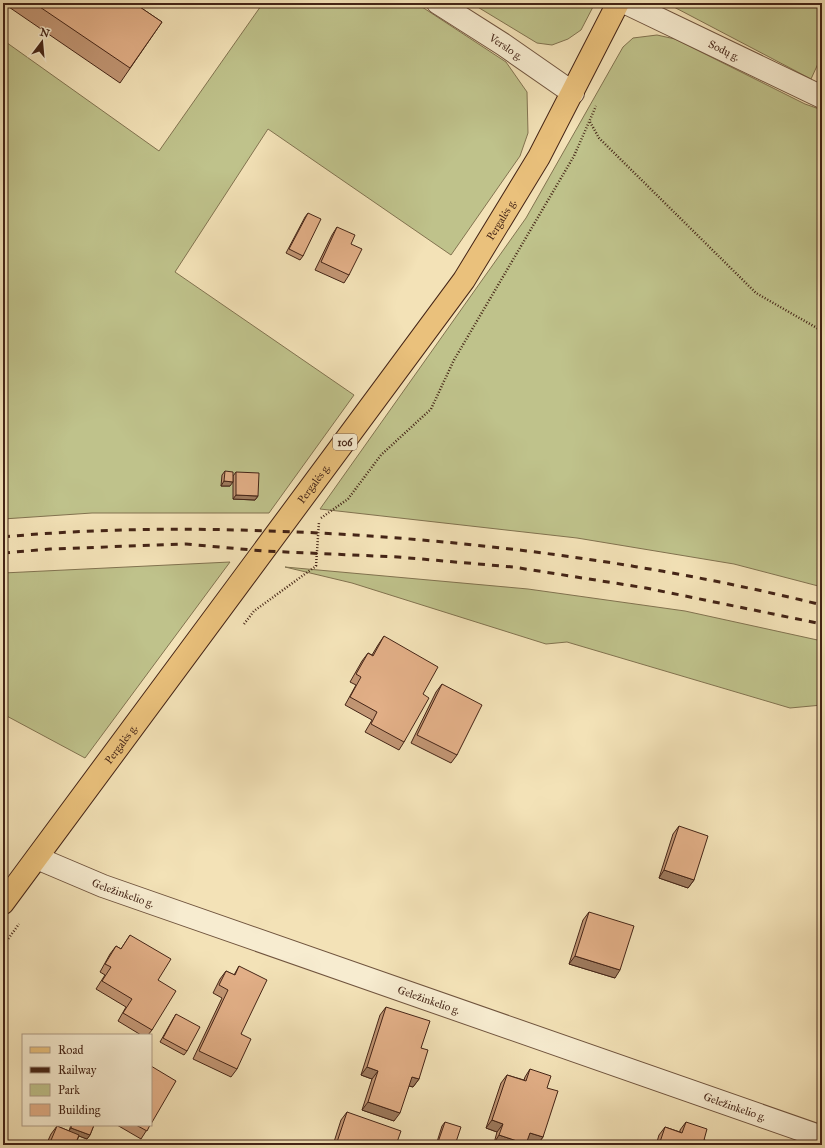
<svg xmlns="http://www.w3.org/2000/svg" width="825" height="1148" viewBox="0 0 825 1148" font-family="'IM FELL Great Primer',serif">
<rect width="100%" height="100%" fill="#f3e2b7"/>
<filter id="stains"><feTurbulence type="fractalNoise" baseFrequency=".005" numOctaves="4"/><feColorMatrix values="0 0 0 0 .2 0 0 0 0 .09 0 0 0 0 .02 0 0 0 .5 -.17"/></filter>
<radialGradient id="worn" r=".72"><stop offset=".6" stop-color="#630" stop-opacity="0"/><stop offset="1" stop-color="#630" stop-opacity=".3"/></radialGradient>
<!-- green -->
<path fill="#bfc28b" stroke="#827350" d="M 263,3 L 416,3 L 506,62 L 527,92 L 528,133 L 520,156 L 451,255 L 268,129 L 175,272 L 354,395 L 269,513 L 92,513 L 3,519 L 3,40 L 159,151 Z
M 471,3 L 595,3 L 581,30 L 568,39 L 552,45 L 537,43 Z
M 669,3 L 822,3 L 822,55 L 811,79 L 672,6 Z
M 657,35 L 675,39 L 805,104 L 822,110 L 822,587 L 734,564 L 577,538 L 320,509 L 526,218 L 623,47 L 633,38 Z
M 230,562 L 85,758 L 3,714 L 3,573 Z
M 285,567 L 528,589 L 685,611 L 822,641 L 822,705 L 790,708 L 567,642 L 546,644 L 352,583 Z"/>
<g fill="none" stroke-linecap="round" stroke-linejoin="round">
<!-- minor casing -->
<g stroke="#70543e" stroke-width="24">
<g id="minor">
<path id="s1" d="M 438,3 L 504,45 L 573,93"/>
<path id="s2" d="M 626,3 L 822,97"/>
<path id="s3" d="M 37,858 L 103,886 L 822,1137"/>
</g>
</g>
<!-- major casing -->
<g stroke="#442416" stroke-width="24">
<g id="major">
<path id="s4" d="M 3,903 L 464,280 L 539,157 L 618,3"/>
</g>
</g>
<!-- path -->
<path stroke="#442416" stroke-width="2.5" stroke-dasharray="1 2" stroke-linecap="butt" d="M 590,122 L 599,138 L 756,293 L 822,331
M 321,518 L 348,499 L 381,455 L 431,409 L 454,360 L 574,156 L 596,106
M 244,624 L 254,611 L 316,566 L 319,522
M 3,946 L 19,924"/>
<!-- minor -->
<use href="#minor" stroke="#f7ecd0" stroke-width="22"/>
<!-- major -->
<use href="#major" stroke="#eac17c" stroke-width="22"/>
<!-- rail -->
<path stroke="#442416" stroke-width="3" stroke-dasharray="7 7" stroke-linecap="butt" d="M 3,537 C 120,526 237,528 355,535 C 512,545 669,567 822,605
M 3,553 L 50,549 L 186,544 L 264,551 L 398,557 L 513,567 L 646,588 L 822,624"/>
</g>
<!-- wall -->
<path fill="#c29674" stroke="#442416" d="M 3,3 L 134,3 L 162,22 L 120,83 Z
M 308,213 L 303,256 L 300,260 L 286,253 L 305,217 Z
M 337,227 L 351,244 L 349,275 L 344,283 L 315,270 L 332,235 Z
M 225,471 L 230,486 L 221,486 L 222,475 Z
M 236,472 L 258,496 L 255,500 L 233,499 L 233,476 Z
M 384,636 L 423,694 L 404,742 L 399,750 L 365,732 L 372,720 L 345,705 L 356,685 L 350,682 L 362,661 L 368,653 L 372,655 L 378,645 Z
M 442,684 L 457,755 L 451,763 L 411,743 L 436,692 Z
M 679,826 L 694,880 L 688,888 L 659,878 L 673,834 Z
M 589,912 L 615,978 L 569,964 L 583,920 Z
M 130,935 L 158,980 L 152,1030 L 148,1035 L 141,1035 L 118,1021 L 126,1007 L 96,989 L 105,975 L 100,972 L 110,954 L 116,946 L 121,949 Z
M 239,966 L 241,1034 L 237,1069 L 231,1077 L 193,1059 L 222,998 L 213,993 L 220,979 L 226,971 L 234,975 Z
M 386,1007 L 421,1048 L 419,1079 L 413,1087 L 409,1086 L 394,1121 L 362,1110 L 372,1079 L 361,1075 L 380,1015 Z
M 176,1014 L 187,1051 L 184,1055 L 160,1042 L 173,1019 Z
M 530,1069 L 547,1088 L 543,1137 L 537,1145 L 527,1142 L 525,1145 L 499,1145 L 494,1143 L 497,1132 L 486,1128 L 501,1083 L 507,1075 L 524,1080 L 525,1077 Z
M 347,1112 L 396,1145 L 333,1145 L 341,1120 Z
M 445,1122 L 455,1145 L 436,1145 L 442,1126 Z
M 686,1122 L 704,1140 L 711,1145 L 656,1145 L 659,1135 L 665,1127 L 680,1132 L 680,1130 Z
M 71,1125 L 94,1125 L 90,1135 L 87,1139 L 79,1136 L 75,1145 L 46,1145 L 51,1134 L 57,1126 L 69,1131 Z
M 117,1125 L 150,1125 L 141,1139 Z"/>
<!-- shaded-wall -->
<path fill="#9e7a5e" stroke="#442416" d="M 224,481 L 233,482 L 230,486 L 221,486 Z
M 236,495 L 258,496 L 255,500 L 233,499 Z
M 664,870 L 694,880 L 688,888 L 659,878 Z
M 575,956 L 620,970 L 615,978 L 569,964 Z
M 367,1067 L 378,1071 L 372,1079 L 361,1075 Z
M 412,1077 L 419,1079 L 413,1087 L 406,1085 Z
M 368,1102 L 400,1113 L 394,1121 L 362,1110 Z
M 492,1120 L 503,1124 L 497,1132 L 486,1128 Z
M 71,1128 L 90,1135 L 87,1139 L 68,1132 Z
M 530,1133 L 543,1137 L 537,1145 L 524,1141 Z
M 499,1135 L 526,1144 L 525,1145 L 499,1145 L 494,1143 Z"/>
<!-- building -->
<path fill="#e2af87" stroke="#442416" d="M 34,3 L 134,3 L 162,22 L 130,68 Z
M 308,213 L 321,219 L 303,256 L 289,249 Z
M 337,227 L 355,235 L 351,244 L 362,249 L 349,275 L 321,262 Z
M 225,471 L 233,472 L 233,482 L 224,481 Z
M 236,472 L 259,473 L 258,496 L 236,495 Z
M 384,636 L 438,667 L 423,694 L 429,698 L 404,742 L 371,724 L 377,712 L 350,697 L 361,677 L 356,674 L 368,653 L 373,656 Z
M 442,684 L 482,705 L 457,755 L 417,735 Z
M 679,826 L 708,836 L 694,880 L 664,870 Z
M 589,912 L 634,926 L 620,970 L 575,956 Z
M 130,935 L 171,959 L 158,980 L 176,991 L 152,1030 L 123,1013 L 132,999 L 102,981 L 111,967 L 105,964 L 116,946 L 121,949 Z
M 239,966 L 267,980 L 241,1034 L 251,1039 L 237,1069 L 199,1051 L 228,990 L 219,985 L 226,971 L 235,975 Z
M 386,1007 L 430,1021 L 421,1048 L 428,1050 L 419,1079 L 412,1077 L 400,1113 L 368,1102 L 378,1071 L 367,1067 Z
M 176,1014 L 200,1027 L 187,1051 L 163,1038 Z
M 151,1066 L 176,1081 L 151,1124 Z
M 530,1069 L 551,1076 L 547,1088 L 558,1091 L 543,1137 L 530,1133 L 526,1144 L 499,1135 L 503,1124 L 492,1120 L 507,1075 L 526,1081 Z
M 347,1112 L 401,1131 L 396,1145 L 336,1145 Z
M 445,1122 L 461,1127 L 455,1145 L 437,1145 Z
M 686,1122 L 707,1129 L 704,1140 L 712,1142 L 711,1145 L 659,1145 L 665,1127 L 682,1133 Z
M 72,1125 L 94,1125 L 90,1135 L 71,1128 Z
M 136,1125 L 150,1125 L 147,1131 Z
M 57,1126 L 79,1135 L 75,1145 L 49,1145 Z"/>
<g text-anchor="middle" stroke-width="3.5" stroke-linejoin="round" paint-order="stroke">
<!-- shield labels -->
<rect fill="#f7ecd0" stroke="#7a604e" stroke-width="1" x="333" y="434" width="24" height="16" rx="3"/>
<g font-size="10" font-weight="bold" fill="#442416">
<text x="345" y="446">106</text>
</g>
<!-- street labels -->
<g font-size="11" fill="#442416" stroke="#f7ecd0">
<text dy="4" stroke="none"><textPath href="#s1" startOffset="81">Verslo g.</textPath></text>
<text dy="4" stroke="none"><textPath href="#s2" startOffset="109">Sodų g.</textPath></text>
<text dy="4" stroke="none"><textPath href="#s4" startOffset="846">Pergalės g.</textPath></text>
<text dy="4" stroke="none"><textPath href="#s4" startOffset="522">Pergalės g.</textPath></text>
<text dy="4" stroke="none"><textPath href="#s4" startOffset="198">Pergalės g.</textPath></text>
<text dy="4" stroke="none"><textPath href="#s3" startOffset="93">Geležinkelio g.</textPath></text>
<text dy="4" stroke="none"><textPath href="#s3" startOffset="417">Geležinkelio g.</textPath></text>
<text dy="4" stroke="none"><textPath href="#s3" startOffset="741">Geležinkelio g.</textPath></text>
</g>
</g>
<!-- margin -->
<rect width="825" height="1148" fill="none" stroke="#f3e2b7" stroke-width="16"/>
<rect x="4" y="4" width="817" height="1140" fill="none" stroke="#442416" stroke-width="2"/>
<rect x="8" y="8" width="809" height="1132" fill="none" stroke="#442416"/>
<!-- legend -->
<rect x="22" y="1034" width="130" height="92" fill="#f7ecd0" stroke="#af9c86"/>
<rect x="30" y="1047" width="20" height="6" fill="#eac17c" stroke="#af9c86"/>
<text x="58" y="1054" font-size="12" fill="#442416">Road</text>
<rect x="30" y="1067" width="20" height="6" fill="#442416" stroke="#af9c86"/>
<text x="58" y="1074" font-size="12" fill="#442416">Railway</text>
<rect x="30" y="1084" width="20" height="12" fill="#bfc28b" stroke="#af9c86"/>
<text x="58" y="1094" font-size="12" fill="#442416">Park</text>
<rect x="30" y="1104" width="20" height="12" fill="#e2af87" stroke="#af9c86"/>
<text x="58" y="1114" font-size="12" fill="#442416">Building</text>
<!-- north arrow -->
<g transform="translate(42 42) rotate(16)" stroke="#f7ecd0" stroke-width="3" paint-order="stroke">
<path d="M0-3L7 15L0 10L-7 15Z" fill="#442416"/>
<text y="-6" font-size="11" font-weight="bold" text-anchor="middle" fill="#442416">N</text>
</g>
<rect width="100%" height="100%" filter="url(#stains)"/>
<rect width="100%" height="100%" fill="url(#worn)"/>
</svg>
